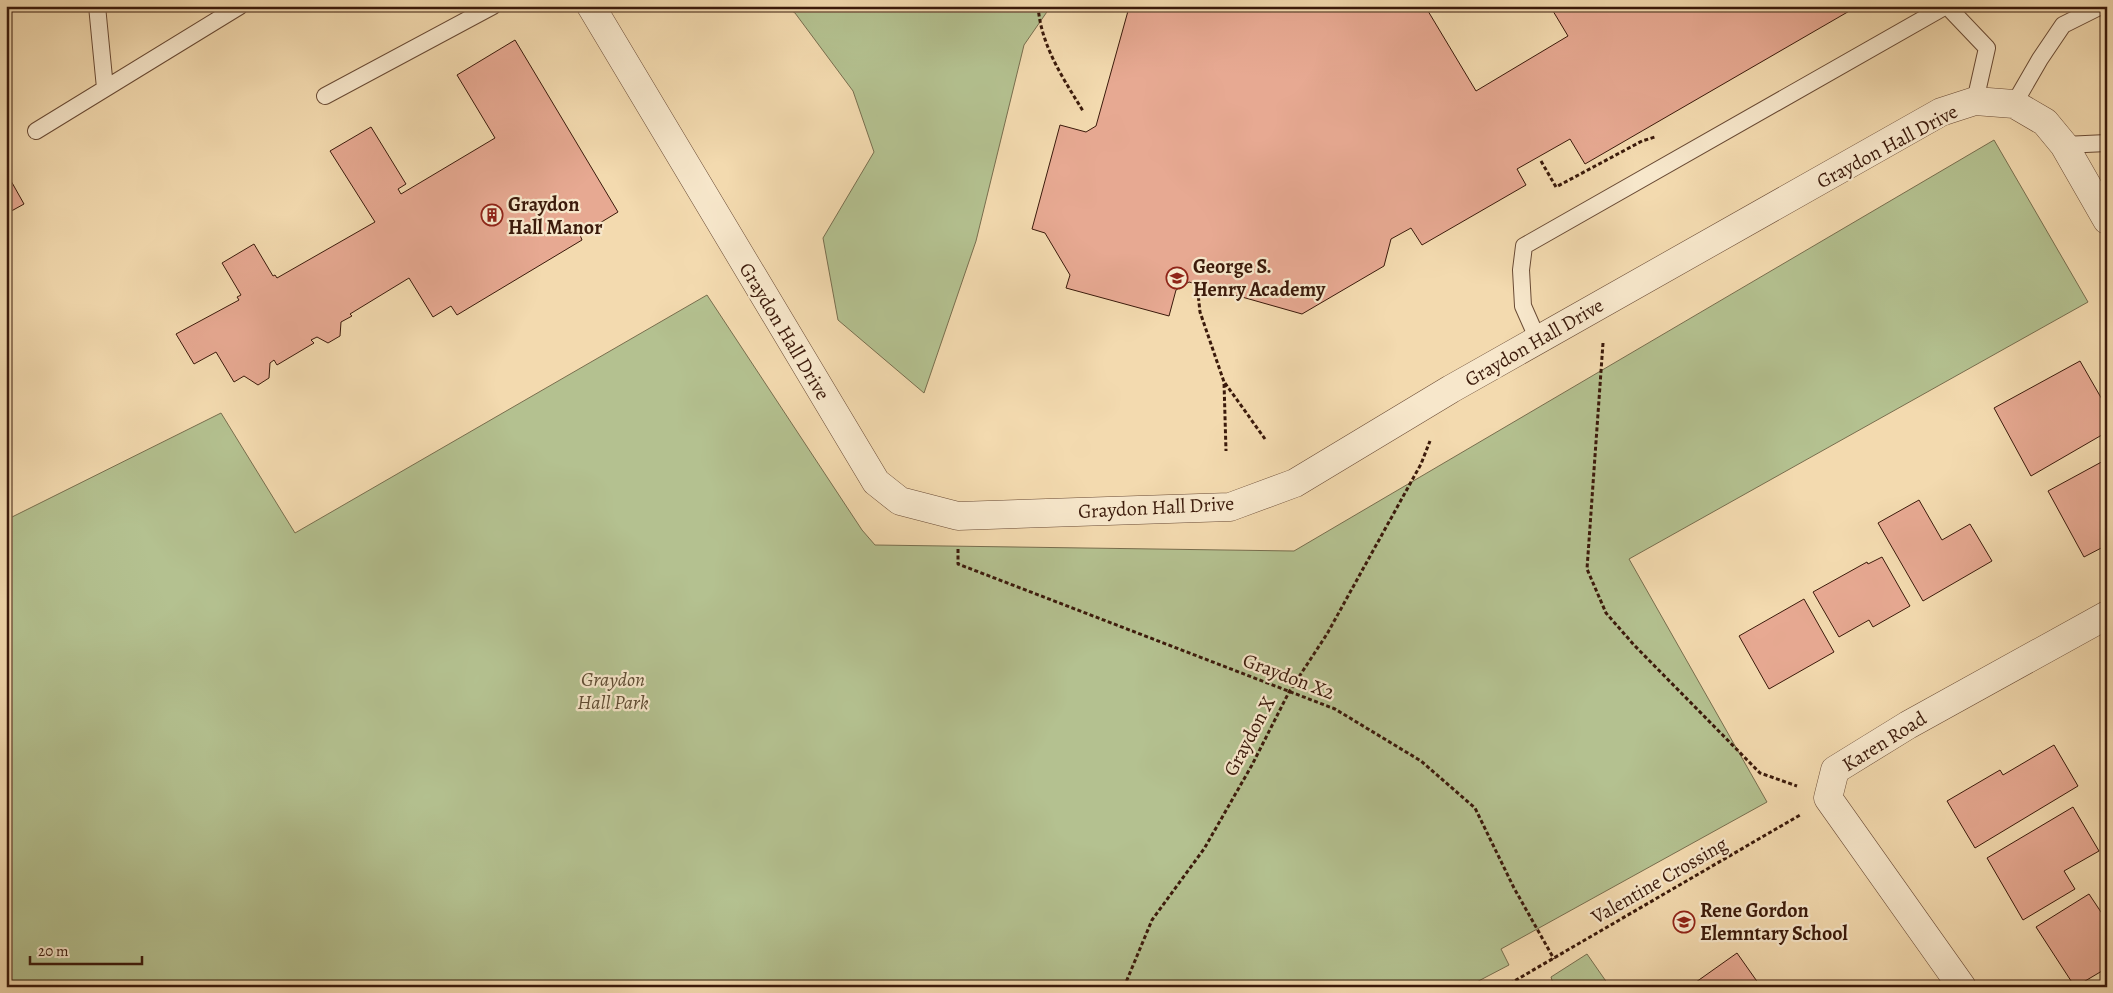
<svg xmlns="http://www.w3.org/2000/svg" width="2113" height="993" viewBox="0 0 2113 993" font-family="Alegreya,serif">
<rect width="100%" height="100%" fill="#f3daaf"/>
<filter id="stains"><feTurbulence type="fractalNoise" baseFrequency=".004" numOctaves="4"/><feColorMatrix values="0 0 0 0 .2 0 0 0 0 .09 0 0 0 0 .02 0 0 0 .5 -.17"/></filter>
<radialGradient id="worn" r=".72"><stop offset=".6" stop-color="#630" stop-opacity="0"/><stop offset="1" stop-color="#630" stop-opacity=".3"/></radialGradient>
<!-- green -->
<path fill="#b4c190" stroke="#786e4e" d="M 785,6 L 1051,6 L 1024,45 L 976,241 L 924,393 L 838,320 L 823,238 L 874,152 L 853,91 L 795,13 Z
M 1994,140 L 2088,302 L 1629,559 L 1767,802 L 1501,949 L 1509,965 L 1467,987 L 6,987 L 6,520 L 221,413 L 295,533 L 707,295 L 862,530 L 875,545 L 1294,551 Z
M 1587,954 L 1610,987 L 1554,987 L 1551,977 Z"/>
<!-- building -->
<path fill="#e7a992" stroke="#3b1a0b" d="M 1137,6 L 1425,6 L 1476,91 L 1568,36 L 1550,6 L 1858,6 L 1585,164 L 1570,139 L 1517,169 L 1526,185 L 1422,245 L 1411,228 L 1391,239 L 1384,266 L 1302,314 L 1189,282 L 1176,290 L 1169,316 L 1066,288 L 1070,275 L 1045,233 L 1032,229 L 1060,125 L 1086,132 L 1096,126 L 1128,11 Z
M 515,40 L 618,212 L 580,235 L 582,240 L 457,315 L 451,306 L 433,317 L 409,278 L 350,314 L 352,316 L 341,322 L 340,336 L 328,343 L 317,337 L 311,340 L 314,343 L 277,365 L 274,360 L 270,363 L 269,378 L 258,385 L 244,376 L 234,382 L 216,352 L 194,364 L 176,334 L 239,300 L 237,297 L 241,295 L 222,263 L 254,244 L 273,276 L 275,275 L 277,278 L 375,222 L 330,151 L 371,127 L 406,184 L 398,189 L 401,194 L 495,138 L 457,75 Z
M 6,172 L 24,204 L 6,214 Z
M 2080,361 L 2107,408 L 2107,432 L 2031,476 L 1994,408 Z
M 2107,459 L 2107,545 L 2084,557 L 2048,491 Z
M 1919,500 L 1942,540 L 1970,524 L 1992,561 L 1923,601 L 1878,523 Z
M 1882,557 L 1910,606 L 1873,627 L 1869,620 L 1839,637 L 1813,592 L 1867,562 L 1868,564 Z
M 1804,599 L 1834,652 L 1769,689 L 1739,636 Z
M 2054,745 L 2078,786 L 1975,848 L 1947,801 L 2000,770 L 2003,775 Z
M 2073,807 L 2099,851 L 2064,871 L 2075,889 L 2023,920 L 1987,858 Z
M 2089,894 L 2107,921 L 2107,968 L 2075,987 L 2036,927 Z
M 1737,953 L 1761,987 L 1689,987 Z"/>
<g fill="none" stroke-linecap="round" stroke-linejoin="round">
<!-- service casing -->
<g stroke="#694a34" stroke-width="18">
<path id="service" d="M 97,6 L 105,88
M 1947,6 L 1987,48 L 1975,101
M 325,96 L 493,6
M 2014,104 L 2040,59 L 2063,25 L 2101,6
M 36,131 L 240,6
M 2064,145 L 2107,143
M 1538,340 L 1523,306 L 1521,270 L 1524,246 L 1946,6"/>
</g>
<!-- minor casing -->
<g stroke="#694a34" stroke-width="29">
<path id="minor" d="M 591,6 L 876,482 L 900,501 L 958,516 L 1230,507 L 1295,483 L 1451,389 L 1941,112 L 1975,101 L 2014,104 L 2045,122 L 2064,145 L 2107,220
M 1962,987 L 1828,798 L 1835,770 L 1908,725 L 2107,615"/>
</g>
<!-- path -->
<path stroke="#3b1a0b" stroke-width="3" stroke-dasharray="4 2.5" stroke-linecap="butt" d="M 1038,6 C 1041,46 1063,78 1083,111
M 1541,161 L 1556,187 L 1642,141 L 1655,137
M 1197,284 L 1200,312 L 1224,382 L 1226,451
M 1603,343 L 1587,569 L 1606,613 L 1634,645 L 1760,773 L 1797,786
M 1225,383 L 1265,439
M 958,549 L 958,564 L 1335,709 L 1421,761 L 1475,808 L 1514,888 L 1554,959
M 1124,987 L 1152,920 L 1204,849 L 1252,765 L 1289,692 L 1327,634 L 1421,464 L 1430,441
M 1504,987 L 1800,815"/>
<!-- service -->
<use href="#service" stroke="#f7e7cb" stroke-width="16"/>
<!-- minor -->
<use href="#minor" stroke="#f7e7cb" stroke-width="28"/>
</g>
<!-- icons -->
<defs>
<g id="building-ring" transform="scale(1.125)"><circle r="9.5" fill="#f7e7cb" stroke="#8f2418" stroke-width="1.5"/><path d="M-4-6H4V6H1V3H-1V6H-4ZM-2.5-4.3h1.7v1.8h-1.7ZM.8-4.3h1.7v1.8H.8ZM-2.5-1h1.7V.8h-1.7ZM.8-1h1.7V.8H.8Z" fill="#8f2418"/></g>
<g id="school-ring" transform="scale(1.125)"><circle r="9.5" fill="#f7e7cb" stroke="#8f2418" stroke-width="1.5"/><path d="M0-5L7-2L0 1L-7-2ZM-4 1L0 2.5L4 1V4Q0 6-4 4Z" fill="#8f2418"/></g>
</defs>
<g fill-rule="evenodd">
<use href="#building-ring" x="492" y="215"/>
<use href="#school-ring" x="1177" y="278"/>
<use href="#school-ring" x="1684" y="922"/>
</g>
<g text-anchor="middle" stroke-width="4.5" stroke-linejoin="round" paint-order="stroke">
<!-- street labels -->
<g font-size="20" fill="#3b1a0b" stroke="#f7e7cb">
<text transform="translate(1887 146) rotate(-28)" y="7">Graydon Hall Drive</text>
<text transform="translate(785 331) rotate(59)" y="7">Graydon Hall Drive</text>
<text transform="translate(1534 342) rotate(-30)" y="7">Graydon Hall Drive</text>
<text transform="translate(1156 507) rotate(-3)" y="7">Graydon Hall Drive</text>
<text transform="translate(1289 676) rotate(21)" y="7">Graydon X2</text>
<text transform="translate(1249 736) rotate(-62)" y="7">Graydon X</text>
<text transform="translate(1884 741) rotate(-32)" y="7">Karen Road</text>
<text transform="translate(1659 880) rotate(-30)" y="7">Valentine Crossing</text>
</g>
<!-- poi labels -->
<g font-size="20" font-weight="bold" fill="#3b1a0b" stroke="#f7e7cb" text-anchor="start">
<text x="508" y="211">Graydon<tspan x="508" dy="23">Hall Manor</tspan></text>
<text x="1193" y="273">George S.<tspan x="1193" dy="23">Henry Academy</tspan></text>
<text x="1700" y="917">Rene Gordon<tspan x="1700" dy="23">Elemntary School</tspan></text>
</g>
<!-- park labels -->
<g font-size="20" font-style="italic" fill="#5f4c33" stroke="#f7e7cb">
<text x="613" y="686">Graydon<tspan x="613" dy="23">Hall Park</tspan></text>
</g>
</g>
<!-- margin -->
<rect width="2113" height="993" fill="none" stroke="#f3daaf" stroke-width="25"/>
<rect x="8" y="8" width="2098" height="978" fill="none" stroke="#3b1a0b" stroke-width="2.5"/>
<rect x="12" y="12" width="2088" height="968" fill="none" stroke="#3b1a0b"/>
<!-- scale -->
<path d="M30 956v8h112v-8" fill="none" stroke="#3b1a0b" stroke-width="2.5"/>
<text x="38" y="956" font-size="15" fill="#3b1a0b" stroke="#f7e7cb" stroke-width="4" paint-order="stroke">20 m</text>
<rect width="100%" height="100%" filter="url(#stains)"/>
<rect width="100%" height="100%" fill="url(#worn)"/>
</svg>
